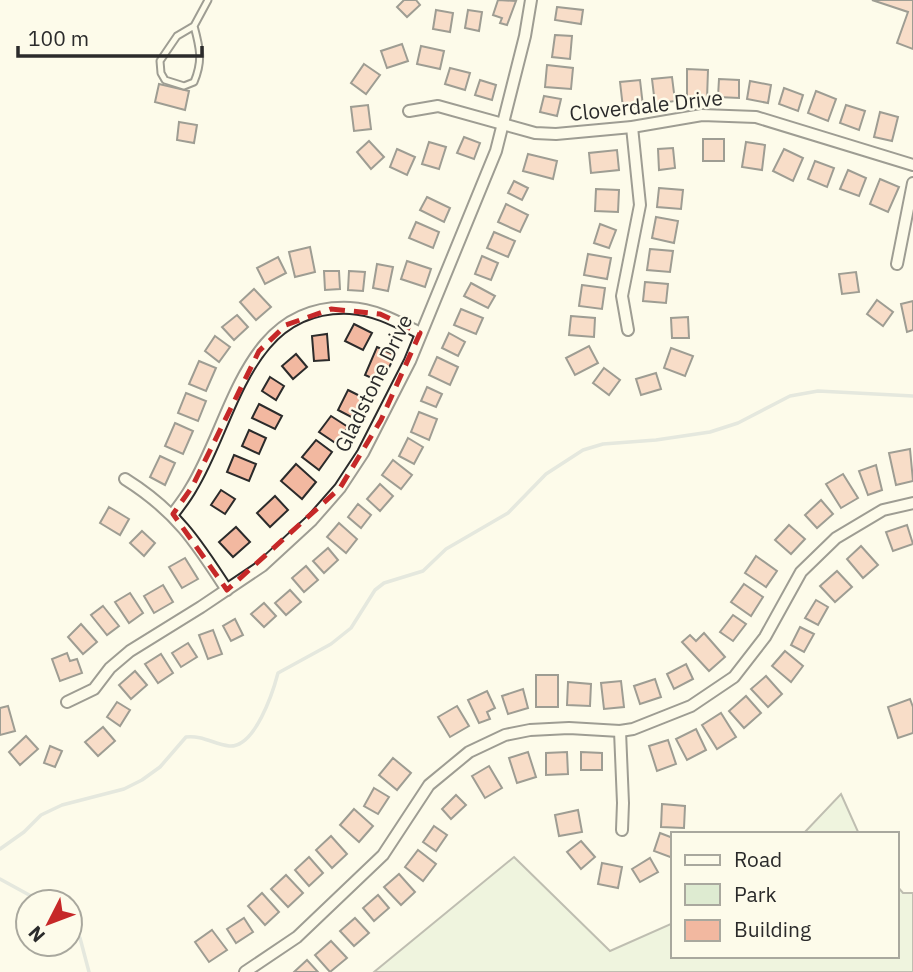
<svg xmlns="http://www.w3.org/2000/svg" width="913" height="972" font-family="'IBM Plex Sans',sans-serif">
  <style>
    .green { fill: #deebd1; stroke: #74746e; stroke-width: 2 }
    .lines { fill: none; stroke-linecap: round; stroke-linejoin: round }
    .stream { stroke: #c7d0d0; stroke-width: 3.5 }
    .building { fill: #f2b8a0; stroke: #2b2b2b; stroke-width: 2 }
    .service-casing { stroke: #2b2b2b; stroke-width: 9 }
    .minor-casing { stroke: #2b2b2b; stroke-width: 14 }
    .service { stroke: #fdfbea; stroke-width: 5 }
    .minor { stroke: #fdfbea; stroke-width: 10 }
    .marked { fill: none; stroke: #c62828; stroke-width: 5; stroke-dasharray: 14 9; stroke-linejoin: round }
    .labels { text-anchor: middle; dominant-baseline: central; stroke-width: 5; stroke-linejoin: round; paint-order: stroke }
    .street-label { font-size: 21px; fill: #2b2b2b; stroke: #fdfbea }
  </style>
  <rect width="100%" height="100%" fill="#fdfbea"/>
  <!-- green -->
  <g class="green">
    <polygon points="841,794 859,834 803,834"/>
    <polygon points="514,857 610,951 673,923 673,956 897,956 897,886 903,893 913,893 913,972 374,972"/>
  </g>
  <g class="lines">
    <!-- stream -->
    <g class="stream">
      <path d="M0,849L24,832L41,815L62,805L124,789L142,780L160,767L186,737C202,735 214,744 229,746C255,748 273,692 278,673L331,644L351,628L375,590L384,583L423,571L446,549L508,513L546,474L583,450L603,444L656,440L710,432L738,423L790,396L818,391L913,396"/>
      <polyline points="0,879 42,902"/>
      <polyline points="70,925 80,938 89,972"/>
    </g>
  </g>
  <!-- building -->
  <g class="building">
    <polygon points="404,0 416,0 420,5 407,17 397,7"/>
    <polygon points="498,0 516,1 507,25 500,23 502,18 493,15"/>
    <polygon points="872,0 913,0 913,49 897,43 908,12"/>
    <polygon points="557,7 583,10 581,24 555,20"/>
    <polygon points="436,10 453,13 450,32 433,29"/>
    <polygon points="468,10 482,12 479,31 465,28"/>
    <polygon points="555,35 572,36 570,59 552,57"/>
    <polygon points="402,44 408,61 387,68 381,51"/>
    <polygon points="421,46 444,51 440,69 417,64"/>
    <polygon points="364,64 380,75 366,94 351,83"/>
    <polygon points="547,65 573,68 571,89 545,87"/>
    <polygon points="450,68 470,73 465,90 445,84"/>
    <polygon points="687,69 708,70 707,99 687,98"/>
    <polygon points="672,77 675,101 655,104 652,79"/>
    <polygon points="719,79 739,80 739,98 718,97"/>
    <polygon points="480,80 496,85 492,100 475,95"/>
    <polygon points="640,80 643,106 623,108 620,82"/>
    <polygon points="750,81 771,85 768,103 747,99"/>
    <polygon points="159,84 189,91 185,110 155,102"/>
    <polygon points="784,88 803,95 798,111 779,104"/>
    <polygon points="816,91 836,99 828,121 808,113"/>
    <polygon points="544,96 561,99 557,116 540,112"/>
    <polygon points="368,105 371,129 354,131 351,107"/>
    <polygon points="846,105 865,111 859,130 840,123"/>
    <polygon points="880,112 898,117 892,141 874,137"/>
    <polygon points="179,122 197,125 194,143 177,140"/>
    <polygon points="464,137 480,143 474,159 457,153"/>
    <rect x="703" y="139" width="21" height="22"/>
    <polygon points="369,141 384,157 371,169 357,152"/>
    <polygon points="429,142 446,147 439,169 422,164"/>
    <polygon points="746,142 765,145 762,170 742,167"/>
    <polygon points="673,148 675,168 659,170 658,149"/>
    <polygon points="397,149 415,157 407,175 390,167"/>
    <polygon points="784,149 803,158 793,181 773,171"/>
    <polygon points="617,150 619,170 591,173 589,153"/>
    <polygon points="528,154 557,161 553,179 523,171"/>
    <polygon points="815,161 834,168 827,187 808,179"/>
    <polygon points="848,170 866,178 859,196 840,189"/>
    <polygon points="880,179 899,187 888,212 870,204"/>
    <polygon points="514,181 528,188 522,200 508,193"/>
    <polygon points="659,188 683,190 681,209 657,207"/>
    <polygon points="596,189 619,190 618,212 595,211"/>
    <polygon points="427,197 450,208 444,222 420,210"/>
    <polygon points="506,204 528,215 520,232 498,222"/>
    <polygon points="656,217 678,221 674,243 652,238"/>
    <polygon points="416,222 439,232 433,248 409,238"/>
    <polygon points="600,224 616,230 609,248 594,243"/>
    <polygon points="494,232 515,241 508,257 487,248"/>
    <polygon points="310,247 315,272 295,277 289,252"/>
    <polygon points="650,249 673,251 670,272 647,270"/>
    <polygon points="588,254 611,258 607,279 584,275"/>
    <polygon points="482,256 498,263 491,280 475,274"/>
    <polygon points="278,257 286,273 265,284 257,268"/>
    <polygon points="407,261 431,269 425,287 401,279"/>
    <polygon points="377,264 393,267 388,291 373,288"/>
    <polygon points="324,271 339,271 340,289 325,290"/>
    <polygon points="349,271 365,272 363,291 348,290"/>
    <polygon points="856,272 859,292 842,294 839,274"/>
    <polygon points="645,282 668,284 666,303 643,301"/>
    <polygon points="471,283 495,296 488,308 464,296"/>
    <polygon points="582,285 605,288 602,309 579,306"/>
    <polygon points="254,289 271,307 256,320 240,302"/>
    <polygon points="877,300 893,312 883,326 867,314"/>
    <polygon points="913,301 913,330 907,332 901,304"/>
    <polygon points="461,309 483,318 476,334 454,325"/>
    <polygon points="237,315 248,327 234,340 222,327"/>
    <polygon points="571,316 595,318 594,337 569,335"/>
    <polygon points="688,317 689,338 672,338 671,318"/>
    <polygon points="354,324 372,333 363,350 345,341"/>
    <polygon points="449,333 465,342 458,356 442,348"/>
    <polygon points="327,334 329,360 314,361 312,336"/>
    <polygon points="215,336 230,347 219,362 205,351"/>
    <polygon points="589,346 598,363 575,375 566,358"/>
    <polygon points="377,347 395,355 385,376 379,373 376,380 365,375"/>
    <polygon points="671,348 693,356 685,376 664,368"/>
    <polygon points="296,354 307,367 293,379 282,366"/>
    <polygon points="437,357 458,367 450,385 429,375"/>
    <polygon points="199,361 216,368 206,391 189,384"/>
    <polygon points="604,368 620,380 609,395 593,383"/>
    <polygon points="656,373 661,389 641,395 636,379"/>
    <polygon points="270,377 284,386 276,400 262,391"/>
    <polygon points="427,387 442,394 436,407 421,401"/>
    <polygon points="348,390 366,399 355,419 338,410"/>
    <polygon points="186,393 206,401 198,421 178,413"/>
    <polygon points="259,404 282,416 275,429 252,418"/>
    <polygon points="419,412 437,419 429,440 411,432"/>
    <polygon points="331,416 348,427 337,444 319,432"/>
    <polygon points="175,423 193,431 183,454 165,446"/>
    <polygon points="249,430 266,438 259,454 242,446"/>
    <polygon points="408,438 423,447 414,464 399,456"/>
    <polygon points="316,440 332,452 319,470 302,457"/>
    <polygon points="910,449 913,481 896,485 889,453"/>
    <polygon points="234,455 256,464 249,481 227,472"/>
    <polygon points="160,456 175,463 165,485 150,477"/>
    <polygon points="393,460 412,475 401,489 382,475"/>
    <polygon points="296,464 316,482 302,499 281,481"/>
    <polygon points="876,465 882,490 868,495 859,471"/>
    <polygon points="843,474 858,498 841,508 826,484"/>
    <polygon points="380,484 393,496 380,511 367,499"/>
    <polygon points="221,490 235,499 225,514 211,505"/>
    <polygon points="275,496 288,510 270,527 257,513"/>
    <polygon points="821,500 833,514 817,528 805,515"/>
    <polygon points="358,504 371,515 361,528 348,517"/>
    <polygon points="109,507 129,519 120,535 100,523"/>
    <polygon points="339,523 357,539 346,553 327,537"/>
    <polygon points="789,525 805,539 791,554 775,540"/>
    <polygon points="907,525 913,544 893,551 886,532"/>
    <polygon points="236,527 250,542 233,557 219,542"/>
    <polygon points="142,531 155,543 144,556 130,543"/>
    <polygon points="861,546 878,565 863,578 847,559"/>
    <polygon points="328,548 338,560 324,573 313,561"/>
    <polygon points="756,556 777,571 766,587 745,573"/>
    <polygon points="185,558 198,579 182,588 169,567"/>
    <polygon points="306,566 318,580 304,592 292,578"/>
    <polygon points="837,571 852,587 835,602 820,586"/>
    <polygon points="744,584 763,597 751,616 731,602"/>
    <polygon points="163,585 173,602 154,613 144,596"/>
    <polygon points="290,590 301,602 286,615 275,603"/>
    <polygon points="130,593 143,613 129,623 115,602"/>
    <polygon points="816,600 828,607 818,625 805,618"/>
    <polygon points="264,603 276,616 264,627 251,614"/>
    <polygon points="103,606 119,626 107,635 91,615"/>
    <polygon points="733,615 746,624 733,641 720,632"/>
    <polygon points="235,619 243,635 231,641 223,626"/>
    <polygon points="81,624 97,642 83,654 68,637"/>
    <polygon points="800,627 814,634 804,652 791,645"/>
    <polygon points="213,630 222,654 208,659 199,635"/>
    <polygon points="704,633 725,657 709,671 682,642 690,635 696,641"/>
    <polygon points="188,643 197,657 181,667 172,653"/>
    <polygon points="785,651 803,666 791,682 772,666"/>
    <polygon points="67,653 70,661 77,659 82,673 60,681 52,659"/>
    <polygon points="161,654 173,673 158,683 145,664"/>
    <polygon points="686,664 693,679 674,689 667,674"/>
    <polygon points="135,671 147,685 131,699 119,685"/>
    <rect x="536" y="675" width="22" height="32"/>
    <polygon points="766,676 782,694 768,707 751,689"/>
    <polygon points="655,679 661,697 640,704 634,686"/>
    <polygon points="621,681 624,707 604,709 601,683"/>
    <polygon points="568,682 591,684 590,706 567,705"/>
    <polygon points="523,689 528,708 508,714 502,696"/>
    <polygon points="487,691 495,708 487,712 490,719 479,723 468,700"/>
    <polygon points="746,696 761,713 744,728 729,711"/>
    <polygon points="910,699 913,707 913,733 898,738 888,707"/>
    <polygon points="117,702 130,710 120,726 107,717"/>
    <polygon points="8,706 15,731 0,735 0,708"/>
    <polygon points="457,706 469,726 450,737 438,717"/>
    <polygon points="721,713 736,737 717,749 702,725"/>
    <polygon points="103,727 115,741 98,756 85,742"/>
    <polygon points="696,729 706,750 687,760 676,739"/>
    <polygon points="26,736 38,749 20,765 9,752"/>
    <polygon points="668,740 676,764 657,771 649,746"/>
    <polygon points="50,746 62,751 55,767 44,763"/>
    <polygon points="528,752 536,777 517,783 509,758"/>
    <polygon points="567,752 568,774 546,775 546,753"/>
    <polygon points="581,752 602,753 602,770 581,770"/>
    <polygon points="393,758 411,773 397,790 379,775"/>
    <polygon points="489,766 502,788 485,798 472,776"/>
    <polygon points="374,788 389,797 378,814 364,806"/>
    <polygon points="456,795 466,805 451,819 442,809"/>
    <polygon points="662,804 685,806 684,828 661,827"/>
    <polygon points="354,809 373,826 359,842 340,825"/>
    <polygon points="578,810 582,832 559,836 555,815"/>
    <polygon points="434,826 447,835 436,851 423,842"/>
    <polygon points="660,833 673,838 673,858 654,851"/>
    <polygon points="331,836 347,854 332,868 316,850"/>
    <polygon points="581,841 595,857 581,869 567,852"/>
    <polygon points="418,850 436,864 423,881 405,867"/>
    <polygon points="309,857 323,873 309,886 295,870"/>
    <polygon points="650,858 658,872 640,882 632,869"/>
    <polygon points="602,863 622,867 618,888 598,884"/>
    <polygon points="399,874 415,892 401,905 384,887"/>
    <polygon points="286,875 303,893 288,907 271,889"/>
    <polygon points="262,893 279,912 265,925 248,906"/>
    <polygon points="378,895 389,908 374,921 363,908"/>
    <polygon points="244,918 253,932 236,943 227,929"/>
    <polygon points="355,918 369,933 354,946 340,931"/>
    <polygon points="212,930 227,950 209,962 195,942"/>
    <polygon points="331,941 347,958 330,972 315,955"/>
    <polygon points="307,960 318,972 294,972"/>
  </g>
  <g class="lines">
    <defs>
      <path id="service" d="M194,26C200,48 203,61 194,82L184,86L165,80L161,73L160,61L177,36L194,26L208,0"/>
      <g id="minor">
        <polyline points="409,111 438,106 535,133 556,134 632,127 702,115 756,117 913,165"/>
        <polyline points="897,264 913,183"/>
        <polyline points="628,330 622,296 640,205 632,127"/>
        <path d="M125,479C176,511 196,542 227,590"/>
        <path d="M173,514C179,506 186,497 191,488C233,420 245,303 350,308C375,309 398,322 420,333"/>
        <polyline points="67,702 94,689 110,668 130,651 201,607 262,566 312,520 340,488 363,453 410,361 496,151 525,36 531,0"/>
        <polyline points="620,731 623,803 622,830"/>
        <polyline points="245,972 297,937 383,855 429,785 469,752 505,735 530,730 569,728 620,731 633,729 691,706 734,677 765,637 801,572 836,538 883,510 913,503"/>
      </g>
    </defs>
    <!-- service casing -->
    <use href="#service" class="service-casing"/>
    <!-- minor casing -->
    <use href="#minor" class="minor-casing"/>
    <!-- service -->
    <use href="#service" class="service"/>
    <!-- minor -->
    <use href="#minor" class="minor"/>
  </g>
  <!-- marked area -->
  <path d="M0 0H913V972H0ZM331,309L380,314L420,333L381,420L340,488L227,590L173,514L192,487L259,351L286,325Z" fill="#fdfbea" fill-opacity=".55" fill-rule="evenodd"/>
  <path class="marked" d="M331,309L380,314L420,333L381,420L340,488L227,590L173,514L192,487L259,351L286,325Z"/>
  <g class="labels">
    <!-- street labels -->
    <g class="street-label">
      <text transform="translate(646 105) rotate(-6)">Cloverdale Drive</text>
      <text transform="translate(373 383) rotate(-64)">Gladstone Drive</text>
    </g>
  </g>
  <!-- legend -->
  <rect x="671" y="832" width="228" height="126" fill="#fdfbea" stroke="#a9a89e" stroke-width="2"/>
  <rect x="685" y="855" width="35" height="10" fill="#fdfbea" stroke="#a9a89e" stroke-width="2"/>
  <text x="734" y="867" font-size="21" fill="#2b2b2b">Road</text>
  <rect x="685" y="884" width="35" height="21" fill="#deebd1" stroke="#a9a89e" stroke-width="2"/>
  <text x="734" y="902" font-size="21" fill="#2b2b2b">Park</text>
  <rect x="685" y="920" width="35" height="21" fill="#f2b8a0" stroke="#a9a89e" stroke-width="2"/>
  <text x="734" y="937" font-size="21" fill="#2b2b2b">Building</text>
  <!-- north arrow -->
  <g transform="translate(49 923) rotate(228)"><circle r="33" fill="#fdfbea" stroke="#a9a89e" stroke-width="2"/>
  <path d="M0-5L12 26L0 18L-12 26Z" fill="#c62828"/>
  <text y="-10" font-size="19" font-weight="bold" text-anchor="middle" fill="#2b2b2b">N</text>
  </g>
  <!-- scale -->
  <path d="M18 46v10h184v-10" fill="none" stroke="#2b2b2b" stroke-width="3.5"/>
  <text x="28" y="46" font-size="21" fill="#2b2b2b" stroke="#fdfbea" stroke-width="5" paint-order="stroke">100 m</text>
</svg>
